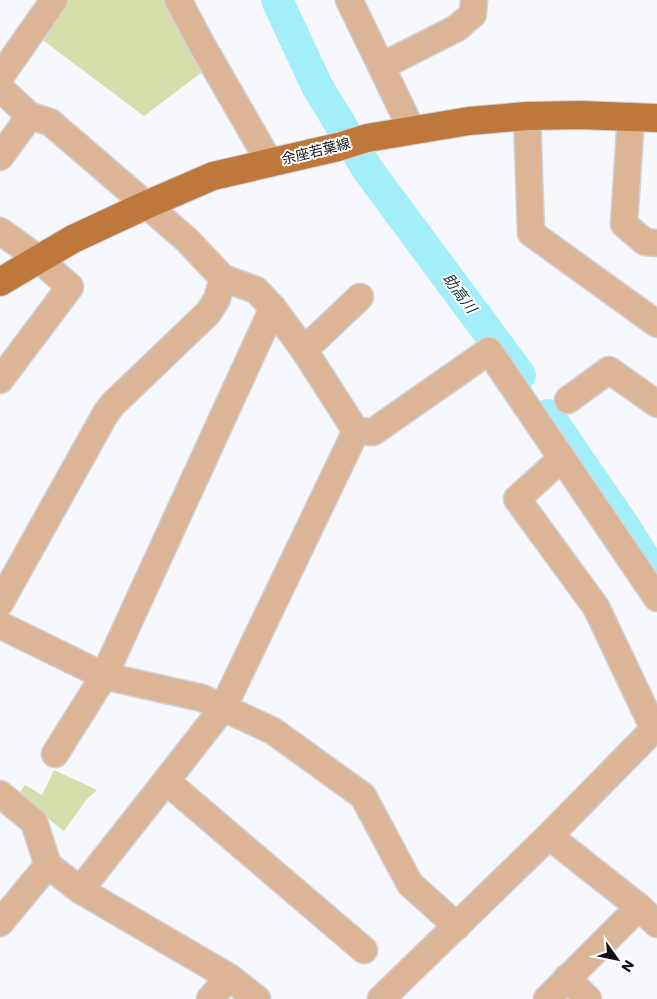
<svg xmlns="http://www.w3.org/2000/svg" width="657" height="999" font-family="Poppins,'Noto Sans JP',sans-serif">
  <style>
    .green { fill: #d5ddab }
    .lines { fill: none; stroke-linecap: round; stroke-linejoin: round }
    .river { stroke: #a2eff9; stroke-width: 32 }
    .minor-casing { stroke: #d2d2d9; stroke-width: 29 }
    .major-casing { stroke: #d2d2d9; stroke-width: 30 }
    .minor { stroke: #dcb496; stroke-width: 26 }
    .major { stroke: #bf783c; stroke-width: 28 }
    .labels { text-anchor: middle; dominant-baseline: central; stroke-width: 4; stroke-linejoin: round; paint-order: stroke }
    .street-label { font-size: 14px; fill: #121216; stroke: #fff }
    .water-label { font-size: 15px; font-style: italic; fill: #0d3337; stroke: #fff }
  </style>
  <rect width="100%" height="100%" fill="#f7f7fe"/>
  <!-- green -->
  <g class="green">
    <polygon points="66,0 164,0 193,59 202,72 144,116 40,38"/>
    <polygon points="54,770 97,790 86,800 64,831 18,795 25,785 42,795"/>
  </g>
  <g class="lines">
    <!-- river -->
    <g class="river">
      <polyline points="277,0 317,86 368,170 520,375"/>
      <polyline points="548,415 624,526 653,572"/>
    </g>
    <defs>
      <g id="minor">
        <polyline points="178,0 202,45 270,163"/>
        <polyline points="349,0 412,130"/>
        <polyline points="382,66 457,28 473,14 474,0"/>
        <polyline points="0,77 54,0"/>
        <polyline points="0,88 30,116 50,122 186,239 223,278 256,290 273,308 304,350 360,297"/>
        <polyline points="527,116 531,233 657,324"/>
        <polyline points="631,116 624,224 645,242 657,243"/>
        <polyline points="0,157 30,116"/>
        <polyline points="0,231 39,259 70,287 0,380"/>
        <polyline points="568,400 609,370 657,404"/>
        <polyline points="356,431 373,432 489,351 657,598"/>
        <polyline points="562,458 517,499 596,607 654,729"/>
        <polyline points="0,603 106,413 113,404 208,313 217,299 223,278"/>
        <polyline points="0,625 104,676 202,698 273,731 363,796 410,884 457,926"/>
        <polyline points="55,754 104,676 273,308"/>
        <polyline points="166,781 223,708 356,431 304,350"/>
        <polyline points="0,794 34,822 48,865"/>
        <polyline points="549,836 657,726"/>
        <polyline points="80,890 166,781 364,950"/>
        <polyline points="0,923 48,865 80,890 229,977"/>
        <polyline points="567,978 588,999"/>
        <polyline points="210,999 229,977 257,999"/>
        <polyline points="381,999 549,836 639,907 657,924"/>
        <polyline points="547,999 639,907"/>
      </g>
      <polyline id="major" points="0,282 73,239 146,205 213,176 338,147 367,138 469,121 527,116 580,115 657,118"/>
    </defs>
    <!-- minor casing -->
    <use href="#minor" class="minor-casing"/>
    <!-- major casing -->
    <use href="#major" class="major-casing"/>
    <!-- minor -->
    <use href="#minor" class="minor"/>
    <!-- major -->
    <use href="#major" class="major"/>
  </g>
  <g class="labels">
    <!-- street labels -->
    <g class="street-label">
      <text transform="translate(316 151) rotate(-14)">余座若葉線</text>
    </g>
    <!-- water labels -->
    <g class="water-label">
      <text transform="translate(460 293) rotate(53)">助高川</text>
    </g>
  </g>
  <!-- north arrow -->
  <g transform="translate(617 959) rotate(123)" stroke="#ffffff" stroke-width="4" paint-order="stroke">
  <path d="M0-4L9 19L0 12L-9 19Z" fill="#121216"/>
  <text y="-8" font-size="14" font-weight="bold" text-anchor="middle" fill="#121216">N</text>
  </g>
</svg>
